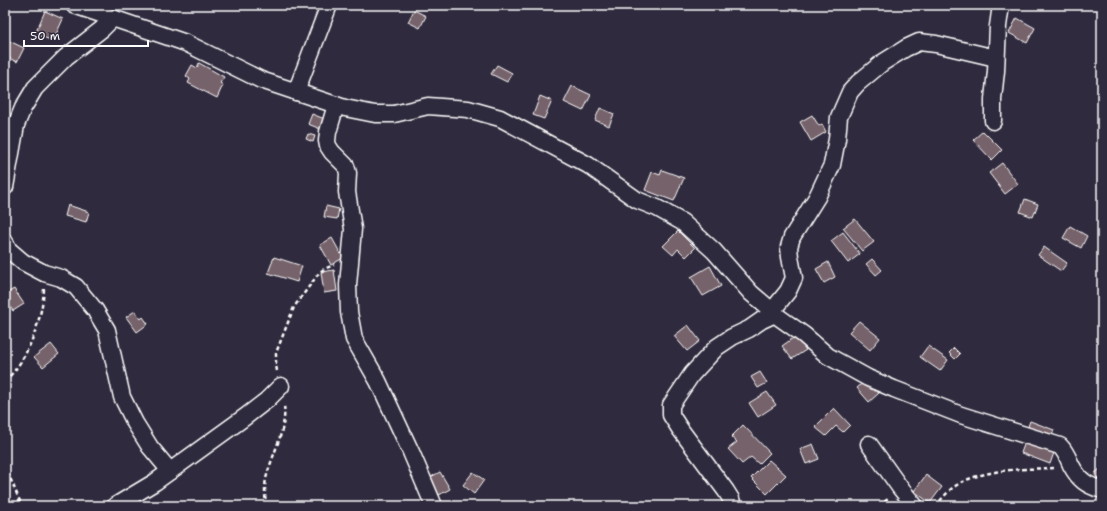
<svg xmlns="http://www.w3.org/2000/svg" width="1107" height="511" font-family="'Shantell Sans',sans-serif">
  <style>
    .building { fill: #76626b; stroke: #fff }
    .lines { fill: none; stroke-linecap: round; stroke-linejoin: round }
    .street-casing { stroke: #fff; stroke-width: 19 }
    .path { stroke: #fff; stroke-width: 2.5; stroke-dasharray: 4 3; stroke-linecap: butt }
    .street { stroke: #2f2a3d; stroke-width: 16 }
  </style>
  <rect width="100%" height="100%" fill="#2f2a3d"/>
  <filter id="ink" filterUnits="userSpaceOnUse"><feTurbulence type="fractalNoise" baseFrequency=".025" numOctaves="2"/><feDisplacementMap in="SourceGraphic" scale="8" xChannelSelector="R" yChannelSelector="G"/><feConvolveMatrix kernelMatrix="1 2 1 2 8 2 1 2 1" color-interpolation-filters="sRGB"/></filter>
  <g filter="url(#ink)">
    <!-- building -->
    <g class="building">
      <polygon points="414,10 426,16 420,28 408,22"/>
      <polygon points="45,11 63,19 53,41 35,34"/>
      <polygon points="1017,18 1035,28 1027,43 1009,33"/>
      <polygon points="5,39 24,48 17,62 5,56"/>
      <polygon points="199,63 224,77 220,83 223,85 217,98 188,83 190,79 186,76 192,65 197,68"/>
      <polygon points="497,65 512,73 507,82 491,74"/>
      <polygon points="572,86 591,95 583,111 564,102"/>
      <polygon points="540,96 552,101 544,119 533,115"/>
      <polygon points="600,108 614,114 609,126 595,120"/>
      <polygon points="312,114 327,120 323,130 308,124"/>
      <polygon points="812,115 819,126 822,124 826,132 811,141 800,122"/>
      <polygon points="983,131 1002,150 992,160 973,140"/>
      <polygon points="308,134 315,136 313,142 306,139"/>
      <polygon points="1002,163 1018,184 1005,194 989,173"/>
      <polygon points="662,170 684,178 674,201 645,190 652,172 660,175"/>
      <polygon points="1025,199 1038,204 1033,217 1020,212"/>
      <polygon points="68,205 89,212 86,222 65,216"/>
      <polygon points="326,206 339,209 337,219 324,217"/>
      <polygon points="855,219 874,242 862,251 843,228"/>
      <polygon points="1070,226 1087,236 1081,248 1063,238"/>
      <polygon points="678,231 695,248 686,257 678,249 673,255 663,246"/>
      <polygon points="843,232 860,254 848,263 831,241"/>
      <polygon points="332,238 343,258 331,265 320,245"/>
      <polygon points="1044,247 1067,263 1061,271 1038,255"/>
      <polygon points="274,257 302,266 297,282 268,273"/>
      <polygon points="872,259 882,270 876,275 866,264"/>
      <polygon points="828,262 835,277 824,283 816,269"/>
      <polygon points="710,266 721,286 703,296 691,277"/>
      <polygon points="334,270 337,291 324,293 321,272"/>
      <polygon points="14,289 24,304 13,311 5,299 5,294"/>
      <polygon points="135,311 141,319 143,317 148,324 137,332 126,317"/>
      <polygon points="859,321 880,338 870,350 849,332"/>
      <polygon points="688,325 700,341 687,351 674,336"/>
      <polygon points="796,336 806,350 792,359 782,346"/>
      <polygon points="51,344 59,354 43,367 34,357"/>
      <polygon points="928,346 948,360 940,371 920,357"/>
      <polygon points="954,348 960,354 955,359 949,353"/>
      <polygon points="760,372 767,383 758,388 751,377"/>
      <polygon points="866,380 879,393 869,402 857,388"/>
      <polygon points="767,392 776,405 758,417 749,403"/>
      <polygon points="834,408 850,425 843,432 836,426 826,436 815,427"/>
      <polygon points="1030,421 1054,430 1050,441 1026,432"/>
      <polygon points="743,425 770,453 759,464 751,457 742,464 728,449 737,442 731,437"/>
      <polygon points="1027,437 1056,447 1050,464 1021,453"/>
      <polygon points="813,444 819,459 806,464 800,449"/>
      <polygon points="769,460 786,475 767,494 751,478"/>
      <polygon points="1102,467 1102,483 1094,474"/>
      <polygon points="440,472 450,489 439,495 429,478"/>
      <polygon points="473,472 484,480 474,494 463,485"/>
      <polygon points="926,475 942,487 930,503 914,491"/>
    </g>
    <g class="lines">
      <defs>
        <g id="street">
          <path d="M74,5L186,43L261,80L345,108L375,114H394L428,106L468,109L500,118L588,165L637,200L657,208L682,222L714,251L751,293L780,318L804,335L828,356L868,378L894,389L961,415L1060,446C1066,452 1068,458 1071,465C1079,480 1086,485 1102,490"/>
          <polyline points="296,92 329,5"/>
          <polyline points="336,105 328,132 327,141 328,146 332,152 346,166 348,173 347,192 353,229 348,285 349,312 354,339 378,381 411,452 434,506"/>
          <polyline points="993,121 993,99 996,71 998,26 1001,5"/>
          <polyline points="5,187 16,125 23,108 35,88 66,57 102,29 113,18"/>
          <polyline points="5,242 9,250 23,262 44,273 61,278 76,287 95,310 107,330 122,397 135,423 150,447 170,471"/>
          <polyline points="772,311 788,291 794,278 790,257 789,247 792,237 817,197 832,165 837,139 839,117 850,92 858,83 882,63 906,48 919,42 936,44 996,58"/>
          <polyline points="869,444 901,489 915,506"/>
          <polyline points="115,506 155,482 245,417 267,400 281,386"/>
          <polyline points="733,506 731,499 726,491 680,429 671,415 671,405 692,374 717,347 732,337 749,329 762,320 775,314"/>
        </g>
      </defs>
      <!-- street casing -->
      <use href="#street" class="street-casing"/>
      <!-- path -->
      <g class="path">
        <polyline points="277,371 276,365 276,353 294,307 319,273 324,269 334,265"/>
        <path d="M5,381C28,360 42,320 44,289"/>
        <polyline points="5,466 22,506"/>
        <path d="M266,506C265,496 264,485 267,475C273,453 287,428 284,405"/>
        <polyline points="879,506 888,499"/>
        <path d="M935,506C940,501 945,495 950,490C976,468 1024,469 1056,468"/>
      </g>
      <!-- street -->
      <use href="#street" class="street"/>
    </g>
  </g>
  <!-- margin -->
  <rect width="1107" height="511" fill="none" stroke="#2f2a3d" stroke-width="20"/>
  <rect x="10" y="10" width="1087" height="491" fill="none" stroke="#fff" stroke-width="1.5" filter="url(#ink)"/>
  <!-- scale -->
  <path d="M24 40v6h124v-6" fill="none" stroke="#ffffff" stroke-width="2"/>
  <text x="30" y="40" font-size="12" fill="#ffffff" stroke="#2f2a3d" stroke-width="3" paint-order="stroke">50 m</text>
</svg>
